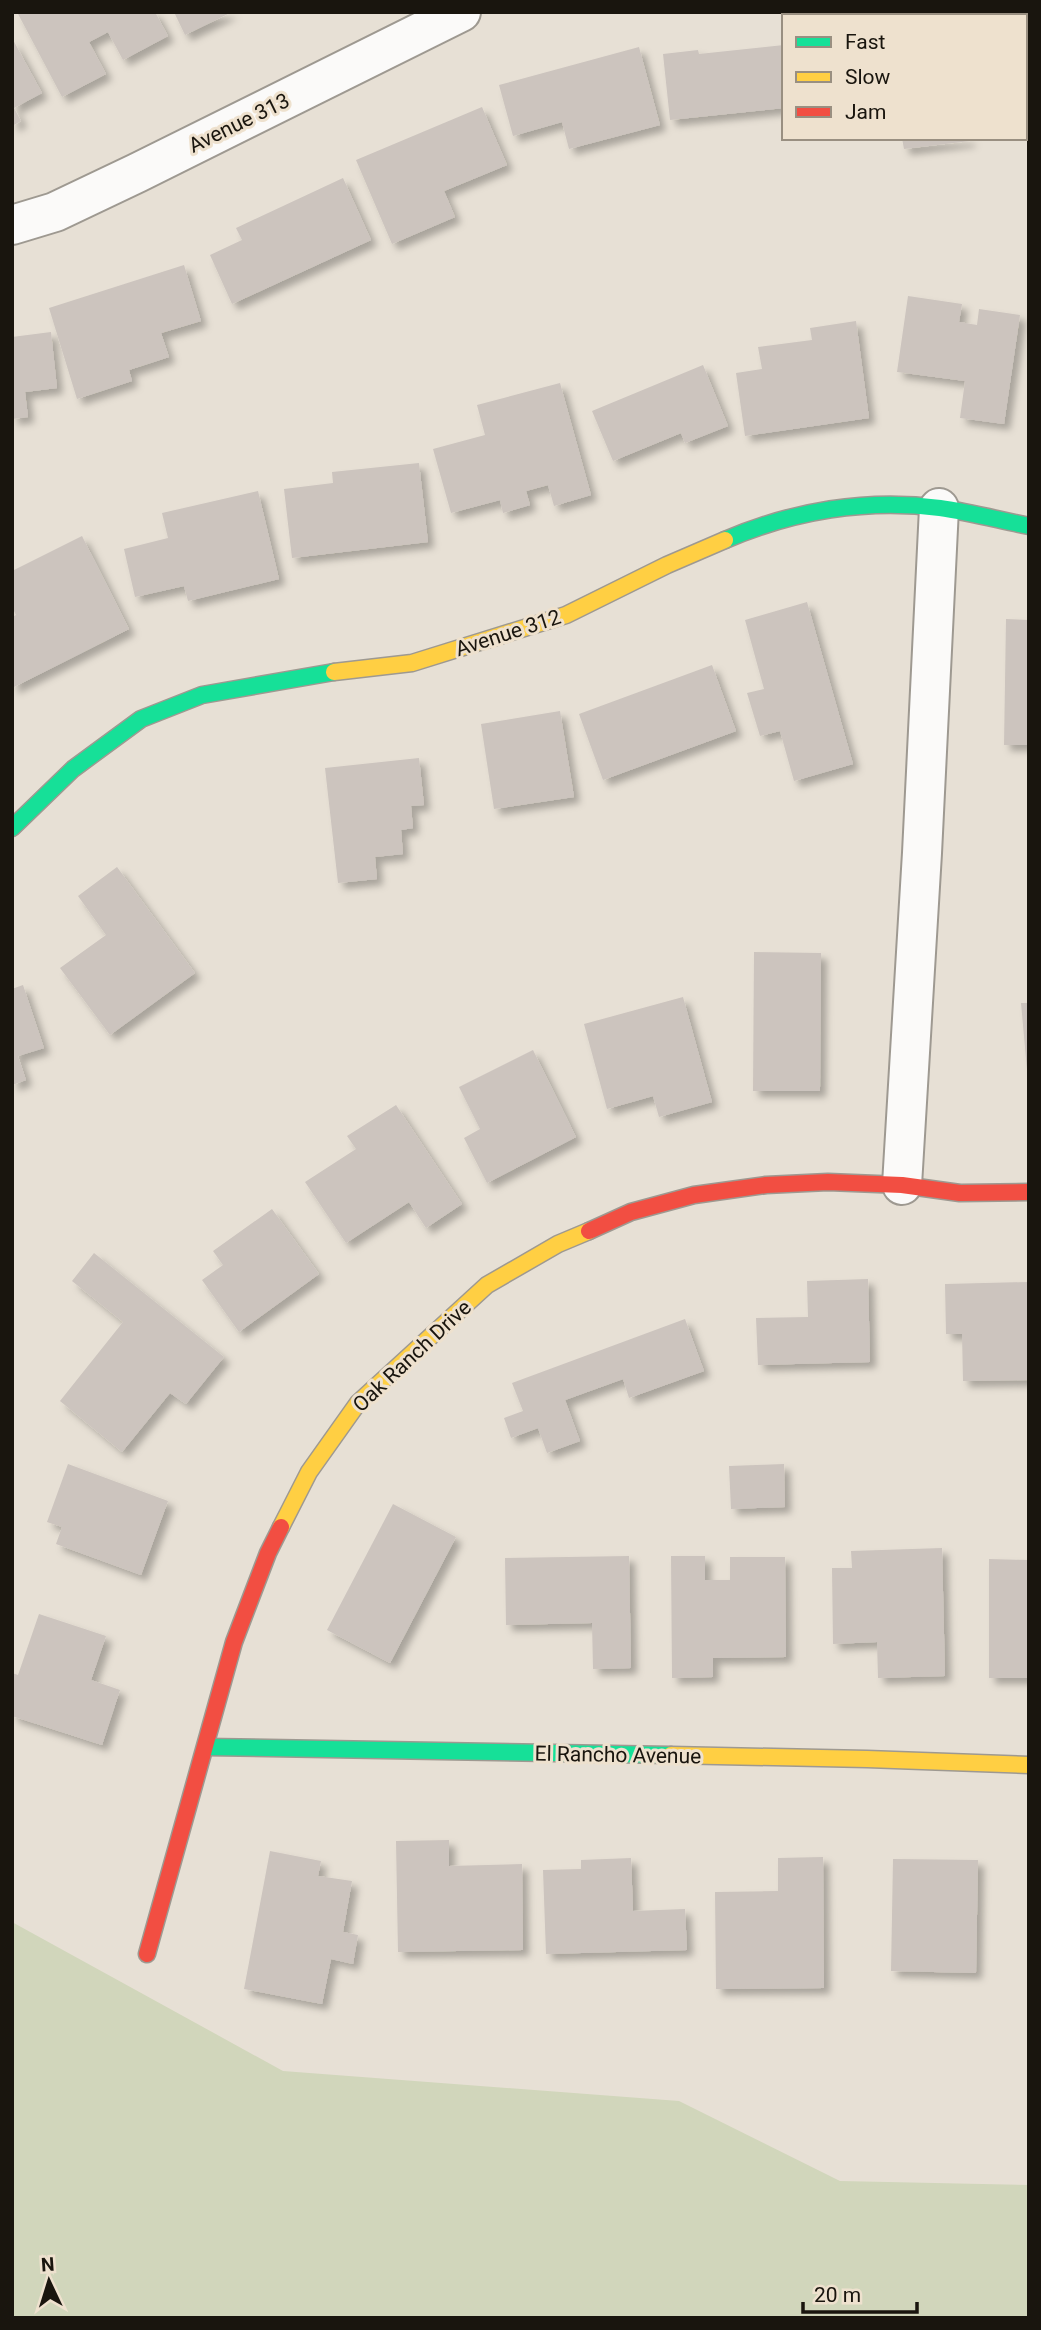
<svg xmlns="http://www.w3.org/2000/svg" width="1041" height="2330" font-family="Roboto,sans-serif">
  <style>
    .grass { fill: #d1d6bb }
    .building { fill: #ccc4be; filter: url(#shadow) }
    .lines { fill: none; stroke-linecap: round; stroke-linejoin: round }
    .street-casing { stroke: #9e9991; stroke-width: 42 }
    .fast-casing { stroke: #9e9991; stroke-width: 19 }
    .slow-casing { stroke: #9e9991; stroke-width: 19 }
    .jam-casing { stroke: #9e9991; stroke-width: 19 }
    .street { stroke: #fbfaf9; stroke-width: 38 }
    .fast { stroke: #16e098; stroke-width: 16 }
    .slow { stroke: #ffcf43; stroke-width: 16 }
    .jam { stroke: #f24e42; stroke-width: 16 }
    .labels { text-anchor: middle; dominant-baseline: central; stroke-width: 6; stroke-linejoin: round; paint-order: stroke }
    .street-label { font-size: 21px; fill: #19150e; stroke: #eee1ce }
  </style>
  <defs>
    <filter id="shadow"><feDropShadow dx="6" dy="6" stdDeviation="3.5" flood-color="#0004"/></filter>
  </defs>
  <rect width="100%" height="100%" fill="#e7e0d5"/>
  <!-- grass -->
  <polygon class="grass" points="12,1922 283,2071 679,2101 840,2181 1029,2185 1029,2318 12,2318"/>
  <!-- building -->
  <g class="building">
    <polygon points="17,12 155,12 168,36 123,60 108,32 89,42 106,74 62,97"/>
    <polygon points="174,12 232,12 185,35"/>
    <polygon points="932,12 955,12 955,16 916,16 916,14"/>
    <polygon points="981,12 1029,12 1029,99 1025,100 1025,16 982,16"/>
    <polygon points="12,38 42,93 14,108 21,121 12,126"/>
    <polygon points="784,45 784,108 670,120 663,54 698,50 699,54"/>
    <polygon points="639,47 660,125 569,149 562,122 513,136 499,85"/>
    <polygon points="482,107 507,165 444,191 455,217 392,244 356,160"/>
    <polygon points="902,138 969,138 970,141 904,149"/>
    <polygon points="343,178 371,240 232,304 210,255 242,240 236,228"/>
    <polygon points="184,265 201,321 161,333 169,357 129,370 132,381 77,399 49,308"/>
    <polygon points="908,296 962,304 959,322 977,325 979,309 1020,315 1004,424 960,418 965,381 897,372"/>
    <polygon points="856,321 869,418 745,436 736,373 762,369 758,347 812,340 810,328"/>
    <polygon points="51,332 57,388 25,392 28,417 12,419 12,337"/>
    <polygon points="703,365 728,426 685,443 681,433 613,461 592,411"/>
    <polygon points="560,383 591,495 554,506 548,485 526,491 530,505 503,513 500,500 451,513 433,449 485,435 477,405"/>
    <polygon points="419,463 428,542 292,558 284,489 333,483 332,472"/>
    <polygon points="258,491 279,579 188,601 184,586 135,597 124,549 168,538 162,513"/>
    <polygon points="82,536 129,629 12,688 12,617 16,615 12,607 12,571"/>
    <polygon points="807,602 853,764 794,781 780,731 760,736 747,693 764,689 745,620"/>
    <polygon points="1006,619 1029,620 1029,745 1004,745"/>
    <polygon points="712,665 736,731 603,780 579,714"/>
    <polygon points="560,711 574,797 494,809 481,724"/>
    <polygon points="419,758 424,805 411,806 413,828 401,830 403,854 375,857 377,879 338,883 325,768"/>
    <polygon points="117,867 195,973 110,1035 60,968 106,935 78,896"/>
    <polygon points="754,952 821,953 820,1091 753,1091"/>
    <polygon points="23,985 44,1048 18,1056 26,1080 12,1085 12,989"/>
    <polygon points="683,997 712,1102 659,1117 653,1096 607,1109 584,1024"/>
    <polygon points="1021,1003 1029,1003 1029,1070 1027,1070"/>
    <polygon points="533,1050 576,1137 487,1183 464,1138 480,1129 459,1087"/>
    <polygon points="396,1105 462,1204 426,1228 409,1202 346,1243 305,1182 356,1149 347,1136"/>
    <polygon points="272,1209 319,1274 239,1332 202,1280 223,1265 213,1251"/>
    <polygon points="94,1253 224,1357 186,1404 170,1393 122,1452 60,1401 123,1322 72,1281"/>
    <polygon points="868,1279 870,1362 758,1365 756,1318 808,1317 807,1281"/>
    <polygon points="1029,1282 1029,1380 963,1381 962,1334 946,1334 945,1284"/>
    <polygon points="685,1319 704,1371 629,1398 623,1379 565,1400 580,1441 547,1453 538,1428 511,1438 504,1418 523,1411 512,1383"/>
    <polygon points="68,1464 168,1501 141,1575 56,1544 62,1527 47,1522"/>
    <polygon points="784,1464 785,1507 731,1509 729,1466"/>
    <polygon points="393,1504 456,1537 390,1663 327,1630"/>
    <polygon points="942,1548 945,1676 878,1678 877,1642 833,1644 832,1568 852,1568 851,1551"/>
    <polygon points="629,1556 631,1668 593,1669 592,1623 506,1625 505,1558"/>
    <polygon points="671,1556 705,1556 705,1580 730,1580 730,1557 785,1557 786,1657 713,1658 713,1677 672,1678"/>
    <polygon points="989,1559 1029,1560 1029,1678 989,1678"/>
    <polygon points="39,1614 106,1636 91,1680 120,1690 102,1745 12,1716 12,1673 18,1675"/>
    <polygon points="449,1840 449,1866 522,1864 523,1950 398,1952 396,1841"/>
    <polygon points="270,1851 321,1861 318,1876 352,1881 343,1932 358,1935 353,1964 331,1959 322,2004 244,1989"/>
    <polygon points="823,1857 824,1988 716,1989 715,1892 778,1891 778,1858"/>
    <polygon points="631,1858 633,1911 685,1909 687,1950 546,1954 543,1870 581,1869 581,1860"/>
    <polygon points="893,1859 978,1860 976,1973 891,1971"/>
  </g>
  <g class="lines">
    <defs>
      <g id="street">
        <polyline points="12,225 55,212 137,173 461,12"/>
        <polyline points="902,1185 922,853 939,508"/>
      </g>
      <g id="fast">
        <path d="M725,540C792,511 867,498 940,508C969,512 999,520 1029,526"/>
        <polyline points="12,828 73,769 141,719 202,695 334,672"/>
        <polyline points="206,1747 671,1755"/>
      </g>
      <g id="slow">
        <polyline points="334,672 412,663 566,615 667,565 725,540"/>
        <polyline points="281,1527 309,1472 358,1403 487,1285 558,1244 589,1231"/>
        <polyline points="671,1755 867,1759 1029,1765"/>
      </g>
      <g id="jam">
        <polyline points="589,1231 631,1212 694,1195 766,1185 828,1182 902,1185 960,1193 1029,1192"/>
        <polyline points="147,1954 234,1642 268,1553 281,1527"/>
      </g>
    </defs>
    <!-- street casing -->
    <use href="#street" class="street-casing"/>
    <!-- fast casing -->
    <use href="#fast" class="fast-casing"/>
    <!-- slow casing -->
    <use href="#slow" class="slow-casing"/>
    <!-- jam casing -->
    <use href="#jam" class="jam-casing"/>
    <!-- street -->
    <use href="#street" class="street"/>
    <!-- fast -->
    <use href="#fast" class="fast"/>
    <!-- slow -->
    <use href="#slow" class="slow"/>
    <!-- jam -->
    <use href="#jam" class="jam"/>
  </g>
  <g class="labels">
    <!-- street labels -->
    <g class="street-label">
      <text transform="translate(239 123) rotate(-26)">Avenue 313</text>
      <text transform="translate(508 633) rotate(-18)">Avenue 312</text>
      <text transform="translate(412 1356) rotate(-43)">Oak Ranch Drive</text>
      <text transform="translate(618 1755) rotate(1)">El Rancho Avenue</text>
    </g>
  </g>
  <!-- border -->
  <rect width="1041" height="2330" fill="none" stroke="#19150e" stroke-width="28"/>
  <!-- legend -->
  <rect x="782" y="14" width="245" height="126" fill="#eee1ce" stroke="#998f81" stroke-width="2"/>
  <rect x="796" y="37" width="35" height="10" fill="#16e098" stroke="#998f81" stroke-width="2"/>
  <text x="845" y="49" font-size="21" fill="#19150e">Fast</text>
  <rect x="796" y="72" width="35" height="10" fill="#ffcf43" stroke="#998f81" stroke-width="2"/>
  <text x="845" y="84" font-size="21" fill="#19150e">Slow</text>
  <rect x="796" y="107" width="35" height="10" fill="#f24e42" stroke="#998f81" stroke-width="2"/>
  <text x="845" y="119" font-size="21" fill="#19150e">Jam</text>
  <!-- north arrow -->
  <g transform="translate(49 2281) rotate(356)" stroke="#eee1ce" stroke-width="5" paint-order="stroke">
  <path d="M0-5L12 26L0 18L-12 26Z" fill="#19150e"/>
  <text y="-10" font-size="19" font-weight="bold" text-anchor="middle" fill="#19150e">N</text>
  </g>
  <!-- scale -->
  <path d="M803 2302v10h114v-10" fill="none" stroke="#19150e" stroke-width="3.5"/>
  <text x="814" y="2302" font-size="21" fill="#19150e" stroke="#eee1ce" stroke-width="5" paint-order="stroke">20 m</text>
</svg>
